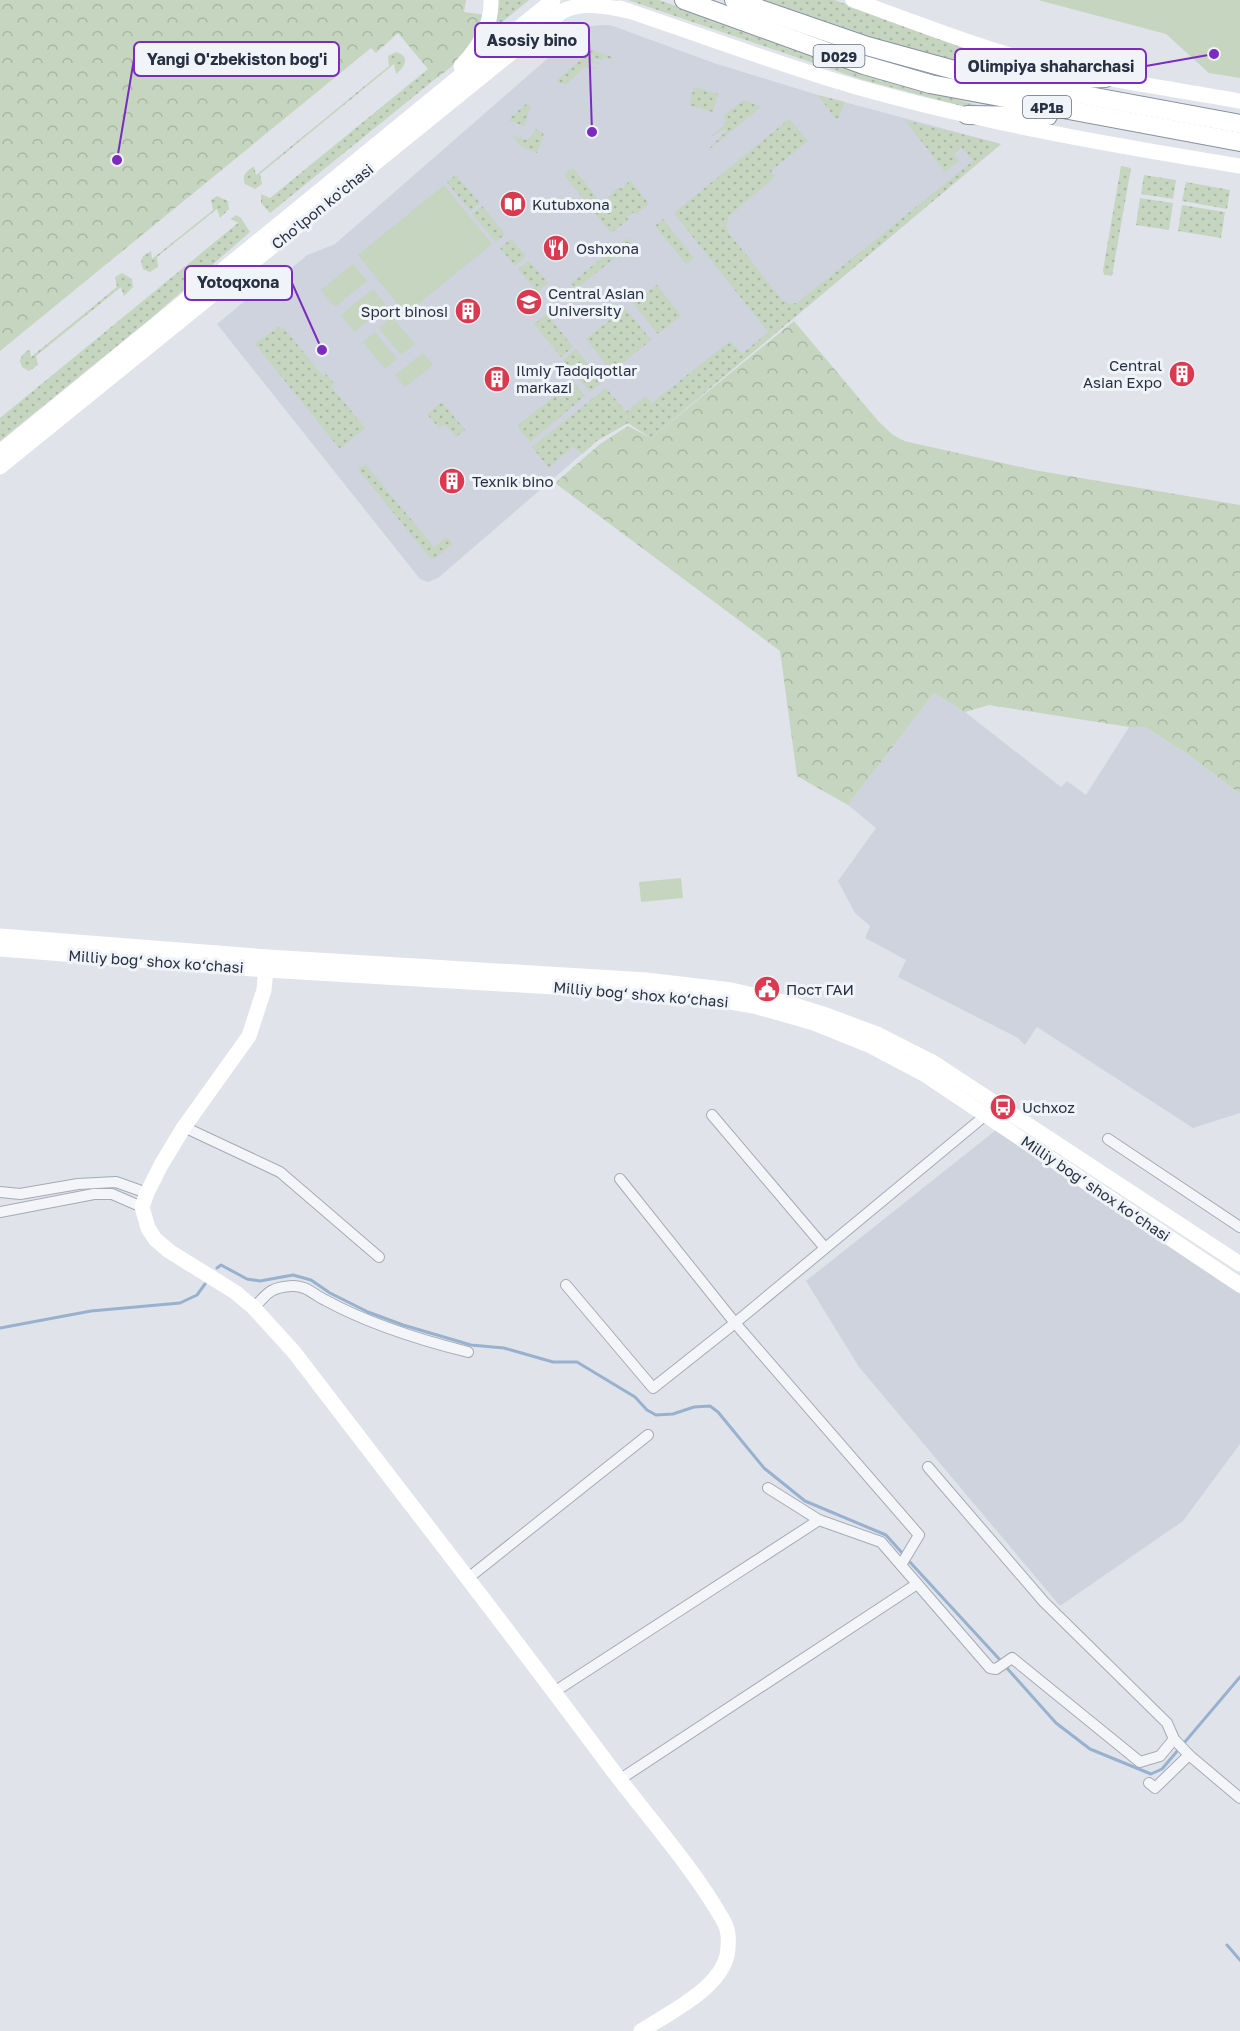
<svg xmlns="http://www.w3.org/2000/svg" width="1240" height="2031" font-family="'Golos Text',sans-serif">
  <style>
    .built { fill: #ced3dd }
    .grass { fill: url(#grass-dots) }
    .forest { fill: url(#forest-crowns) }
    .pitch { fill: #c5d5c0 }
    .lines { fill: none; stroke-linecap: round; stroke-linejoin: round }
    .stream { stroke: #98b1ce; stroke-width: 3 }
    .minor-casing { stroke: #a5abb5; stroke-width: 12 }
    .trunk-casing { stroke: #8691a2; stroke-width: 20 }
    .minor { stroke: #f3f5f8; stroke-width: 10 }
    .secondary { stroke: #fff; stroke-width: 15 }
    .trunk { stroke: #fff; stroke-width: 18 }
    .labels { text-anchor: middle; dominant-baseline: central; stroke-width: 6; stroke-linejoin: round; paint-order: stroke }
    .shield { fill: #f0f3f7; stroke: #636b79; stroke-width: 1.5 }
    .shield-label { font-size: 14px; font-weight: bold; fill: #273143 }
    .poi-label { font-size: 15px; fill: #273143; stroke: #f0f3f7; text-anchor: start }
    .street-label { font-size: 15px; fill: #273143; stroke: #f0f3f7 }
    .leader { fill: none; stroke: #7b2cbf; stroke-width: 2 }
    .callout-dot { fill: #7b2cbf; stroke: #f0f3f7; stroke-width: 2 }
    .callout { fill: #f0f3f7; stroke: #7b2cbf; stroke-width: 2 }
    .callout-label { font-size: 16px; text-anchor: middle; font-weight: bold; fill: #273143 }
  </style>
  <defs>
    <pattern id="grass-dots" width="8" height="8" patternUnits="userSpaceOnUse" patternTransform="scale(1.5)"><rect width="8" height="8" fill="#c5d5c0"/><path d="M2 2h.1M6 6h.1" fill="none" stroke="#a9b7a6" stroke-width="1.8" stroke-linecap="round"/></pattern>
    <pattern id="forest-crowns" width="20" height="18" patternUnits="userSpaceOnUse" patternTransform="scale(1.5)"><rect width="20" height="18" fill="#c5d5c0"/><path d="M2 6a3 3 0 1 1 6 0M12 15a3 3 0 1 1 6 0" fill="none" stroke="#a9b7a6"/></pattern>
  </defs>
  <rect width="100%" height="100%" fill="#e0e4ea"/>
  <!-- built -->
  <g class="built">
    <polygon points="601,25 610,25 714,63 818,95 1001,144 651,438 628,423 598,440 438,578 428,582 420,579 217,324 275,276 278,279 305,257 305,256 335,244 570,39 585,27"/>
    <polygon points="934,693 965,712 1061,787 1067,781 1086,795 1129,727 1145,727 1186,753 1240,794 1240,1113 1193,1128 1037,1027 1025,1045 1018,1038 898,977 906,960 865,938 870,926 855,913 838,881 876,828 848,805"/>
    <polygon points="996,1130 1240,1294 1240,1444 1183,1521 1060,1606 859,1367 806,1281"/>
  </g>
  <!-- grass -->
  <g class="grass">
    <polygon points="498,0 529,0 496,27"/>
    <polygon points="628,0 659,0 855,71 981,106 969,108 863,80"/>
    <polygon points="765,0 834,0 1033,68 1006,71 988,70 895,45"/>
    <polygon points="592,50 613,57 612,60 604,57 602,60 595,58 594,61 602,64 601,65 589,61 588,64 596,68 596,69 585,67 566,85 556,81"/>
    <path d="M396,52C410,56 406,67 396,74L394,64L260,174L262,184L255,189L245,184C241,175 247,171 254,166L256,175L389,66L388,56Z"/>
    <polygon points="428,69 434,80 270,213 261,203 261,194 270,198"/>
    <polygon points="694,87 718,94 713,112 689,105"/>
    <polygon points="818,95 845,102 838,119 835,118"/>
    <polygon points="744,100 761,107 706,152 726,131 724,129 713,136 712,135 725,125 724,123 727,121 723,116"/>
    <polygon points="526,104 531,106 524,126 510,121 510,118"/>
    <polygon points="789,119 808,141 771,171 775,177 729,216 726,226 728,232 782,300 790,304 797,303 973,161 961,147 954,154 959,161 945,172 905,120 1001,144 651,438 628,423 598,440 582,454 573,446 549,468 532,447 606,388 626,412 646,396 652,403 730,341 742,354 768,332 674,213"/>
    <polygon points="535,129 544,133 537,153 522,147 512,135 526,140 532,136"/>
    <polygon points="1121,166 1131,168 1112,276 1104,275 1103,270"/>
    <polygon points="573,168 603,205 610,200 608,197 619,187 622,189 630,180 649,204 636,214 634,212 627,217 628,220 611,233 564,175"/>
    <polygon points="456,175 480,203 470,211 447,182"/>
    <polygon points="1144,175 1176,180 1173,199 1141,194"/>
    <polygon points="1186,182 1230,190 1227,209 1182,201"/>
    <polygon points="217,196 228,201 229,209 220,218 217,209 157,257 158,267 150,272 143,269 141,262 143,256 151,251 152,259 213,210 211,200"/>
    <polygon points="1140,198 1173,203 1169,230 1136,225"/>
    <polygon points="1182,205 1225,212 1221,238 1178,231"/>
    <polygon points="482,206 505,234 496,242 472,214"/>
    <polygon points="236,215 241,218 250,232 149,320 0,441 0,418 238,223 231,219"/>
    <polygon points="663,219 694,258 686,264 655,226"/>
    <polygon points="627,238 632,244 576,289 571,283"/>
    <polygon points="511,239 526,256 515,266 500,248"/>
    <polygon points="529,261 548,283 537,292 518,269"/>
    <polygon points="122,273 132,279 133,287 124,296 121,287 36,356 38,365 29,371 22,367 20,361 22,355 30,349 31,357 117,287 115,277"/>
    <polygon points="657,285 681,316 658,334 633,303"/>
    <polygon points="625,308 651,340 612,372 586,339"/>
    <polygon points="547,314 573,347 561,357 534,324"/>
    <polygon points="278,327 280,329 283,327 323,376 326,374 334,383 331,386 365,428 340,449 255,344"/>
    <polygon points="576,349 602,382 590,392 563,360"/>
    <polygon points="573,381 585,396 530,442 517,426"/>
    <polygon points="442,402 465,430 456,437 445,424 439,428 427,414"/>
    <polygon points="365,464 434,547 447,537 453,544 434,559 430,558 358,469"/>
  </g>
  <!-- forest -->
  <g class="forest">
    <path d="M0,0H466L464,12L486,15C478,44 458,63 434,80L428,69L398,33L376,53L371,48L0,351Z"/>
    <polygon points="794,321 879,422 893,435 904,441 1034,470 1240,505 1240,794 1186,753 1145,727 1129,727 989,705 965,712 934,693 848,805 797,776 780,651 555,483 600,444 628,426 651,438"/>
  </g>
  <!-- pitch -->
  <g class="pitch">
    <polygon points="1038,0 1240,0 1240,78 1209,73 1166,34"/>
    <polygon points="444,185 492,244 406,314 358,255"/>
    <polygon points="353,264 367,281 335,307 321,290"/>
    <polygon points="373,289 387,306 354,332 341,315"/>
    <polygon points="392,317 415,344 401,355 379,328"/>
    <polygon points="375,332 397,359 385,369 363,342"/>
    <polygon points="423,353 433,365 405,387 395,375"/>
    <polygon points="681,878 683,898 641,902 639,882"/>
  </g>
  <g class="lines">
    <!-- stream -->
    <g class="stream">
      <polyline points="217,1268 221,1265 247,1279 260,1281 293,1275 311,1280 330,1293 368,1312 403,1325 471,1345 504,1348 553,1362 577,1362 635,1397 647,1410 656,1415 673,1414 694,1407 710,1406 718,1412 764,1468 805,1501 886,1535 904,1555"/>
      <polyline points="0,1328 91,1311 180,1303 197,1295 205,1284"/>
      <polyline points="908,1560 1001,1661"/>
      <polyline points="1005,1666 1056,1723 1090,1749 1151,1774 1162,1769 1240,1677"/>
      <polyline points="1227,1945 1240,1960"/>
    </g>
    <defs>
      <g id="minor">
        <polyline points="712,1115 825,1248"/>
        <polyline points="184,1127 280,1172 379,1257"/>
        <polyline points="1108,1139 1240,1227"/>
        <polyline points="620,1179 735,1323 919,1535 901,1565"/>
        <polyline points="0,1192 20,1194 78,1184 116,1182 147,1193"/>
        <polyline points="0,1212 94,1194 112,1194 142,1207"/>
        <polyline points="566,1285 653,1388 735,1323 987,1114"/>
        <path d="M254,1308C267,1293 271,1287 292,1286C306,1285 314,1295 325,1300C369,1324 420,1340 468,1352"/>
        <polyline points="928,1467 1044,1602 1167,1723 1174,1739 1189,1755"/>
        <polyline points="768,1488 819,1520 881,1542 990,1668 996,1669 1012,1658 1140,1762 1160,1756 1174,1739"/>
        <polyline points="467,1579 648,1435"/>
        <polyline points="554,1692 819,1520"/>
        <polyline points="619,1780 917,1584"/>
        <polyline points="1149,1783 1155,1788 1189,1755 1240,1798"/>
      </g>
      <g id="trunk">
        <polyline points="684,0 864,65 930,84 1240,142"/>
        <polyline points="734,0 867,46 965,73 1240,124"/>
        <polyline points="1036,80 1106,78"/>
        <polyline points="967,115 1048,116"/>
      </g>
    </defs>
    <!-- minor casing -->
    <use href="#minor" class="minor-casing"/>
    <!-- trunk casing -->
    <use href="#trunk" class="trunk-casing"/>
    <!-- minor -->
    <use href="#minor" class="minor"/>
    <!-- secondary -->
    <g class="secondary">
      <path d="M853,0C914,22 975,46 1038,63C1104,80 1173,89 1240,101"/>
      <path d="M620,8C698,34 774,63 853,86C979,122 1110,145 1240,166"/>
      <path d="M461,66C478,49 492,25 491,0"/>
      <polyline points="0,452 553,0"/>
      <path d="M0,467L563,11C583,1 608,7 629,11"/>
      <polyline points="0,936 267,957 646,980 731,990 784,1002 826,1015 877,1034 934,1063 1240,1264"/>
      <polyline points="0,949 267,970 639,992 719,1000 754,1006 814,1023 871,1046 924,1074 1240,1285"/>
      <path d="M267,957L264,990L249,1036L184,1127L161,1165L147,1193L142,1207L148,1228L155,1239L169,1251L235,1292L254,1308L294,1352C397,1487 501,1620 602,1756C642,1811 689,1861 723,1920C728,1928 729,1938 728,1947C728,1985 670,2012 641,2031"/>
    </g>
    <!-- trunk -->
    <use href="#trunk" class="trunk"/>
  </g>
  <!-- icons -->
  <defs>
    <symbol id="library-disc" viewBox="-11 -11 22 22"><circle r="9.5" fill="#da3a50" stroke="#f0f3f7"/><path d="M-6-4Q-3-5.5-.7-3.5V5Q-3 3-6 4ZM6-4Q3-5.5 .7-3.5V5Q3 3 6 4Z" fill="#fff"/></symbol>
    <symbol id="restaurant-disc" viewBox="-11 -11 22 22"><circle r="9.5" fill="#da3a50" stroke="#f0f3f7"/><path d="M-5-6h1v4h1v-4h1v4h1v-4h1v5L-1.5 .5V6h-2V.5L-5-1ZM5-6V6H3V1.5H1.5Q1.5-4 5-6Z" fill="#fff"/></symbol>
    <symbol id="university-disc" viewBox="-11 -11 22 22"><circle r="9.5" fill="#da3a50" stroke="#f0f3f7"/><path d="M0-5L7-2L0 1L-7-2ZM-4 1L0 2.5L4 1V4Q0 6-4 4Z" fill="#fff"/></symbol>
    <symbol id="building-disc" viewBox="-11 -11 22 22"><circle r="9.5" fill="#da3a50" stroke="#f0f3f7"/><path d="M-4-6H4V6H1V3H-1V6H-4ZM-2.5-4.3h1.7v1.8h-1.7ZM.8-4.3h1.7v1.8H.8ZM-2.5-1h1.7V.8h-1.7ZM.8-1h1.7V.8H.8Z" fill="#fff"/></symbol>
    <symbol id="civic-disc" viewBox="-11 -11 22 22"><circle r="9.5" fill="#da3a50" stroke="#f0f3f7"/><path d="M-.6-6.5H3V-4.5H.6V-3L4-1V1h2V6H-6V1h2V-1L-.6-3ZM-1.2 2.5V6h2.4V2.5Z" fill="#fff"/></symbol>
    <symbol id="bus-disc" viewBox="-11 -11 22 22"><circle r="9.5" fill="#da3a50" stroke="#f0f3f7"/><path d="M-5-6H5V4H4V6H2V4H-2V6H-4V4H-5ZM-3.5-4V0h7V-4ZM-3.5 1.2v1.5H-2V1.2ZM2 1.2v1.5H3.5V1.2Z" fill="#fff"/></symbol>
  </defs>
  <g fill-rule="evenodd">
    <use href="#library-disc" x="498" y="189" width="30" height="30"/>
    <use href="#restaurant-disc" x="541" y="233" width="30" height="30"/>
    <use href="#university-disc" x="514" y="287" width="30" height="30"/>
    <use href="#building-disc" x="453" y="296" width="30" height="30"/>
    <use href="#building-disc" x="1167" y="359" width="30" height="30"/>
    <use href="#building-disc" x="482" y="364" width="30" height="30"/>
    <use href="#building-disc" x="437" y="466" width="30" height="30"/>
    <use href="#civic-disc" x="752" y="974" width="30" height="30"/>
    <use href="#bus-disc" x="988" y="1092" width="30" height="30"/>
  </g>
  <g class="labels">
    <!-- shield labels -->
    <g class="shield">
      <rect x="813.5" y="45" width="51" height="22" rx="4.5"/>
      <rect x="1023" y="96" width="48" height="22" rx="4.5"/>
    </g>
    <g class="shield-label">
      <text x="839" y="56">D029</text>
      <text x="1047" y="107">4Р1в</text>
    </g>
    <!-- poi labels -->
    <g class="poi-label">
      <text x="532" y="204">Kutubxona</text>
      <text x="576" y="248">Oshxona</text>
      <text x="548" y="293">Central Asian<tspan x="548" dy="17">University</tspan></text>
      <text x="448" y="311" text-anchor="end">Sport binosi</text>
      <text x="1162" y="365" text-anchor="end">Central<tspan x="1162" dy="17">Asian Expo</tspan></text>
      <text x="516" y="370">Ilmiy Tadqiqotlar<tspan x="516" dy="17">markazi</tspan></text>
      <text x="472" y="481">Texnik bino</text>
      <text x="786" y="989">Пост ГАИ</text>
      <text x="1022" y="1107">Uchxoz</text>
    </g>
    <!-- street labels -->
    <g class="street-label">
      <text transform="translate(322 206) rotate(-39)">Cho'lpon ko'chasi</text>
      <text transform="translate(156 961) rotate(4)">Milliy bog‘ shox ko‘chasi</text>
      <text transform="translate(641 994) rotate(5)">Milliy bog‘ shox ko‘chasi</text>
      <text transform="translate(1096 1188) rotate(34)">Milliy bog‘ shox ko‘chasi</text>
    </g>
  </g>
  <!-- callouts -->
  <path class="leader" d="M592 132L589 40M117 160L134 59M1214 54L1146 66M322 350L292 283"/>
  <g class="callout-dot">
    <circle cx="592" cy="132" r="6"/>
    <circle cx="117" cy="160" r="6"/>
    <circle cx="1214" cy="54" r="6"/>
    <circle cx="322" cy="350" r="6"/>
  </g>
  <g class="callout">
    <rect x="475" y="23" width="114" height="34" rx="6"/>
    <rect x="134" y="42" width="205" height="34" rx="6"/>
    <rect x="955" y="49" width="191" height="34" rx="6"/>
    <rect x="185" y="266" width="107" height="34" rx="6"/>
  </g>
  <g class="callout-label">
    <text x="532" y="46">Asosiy bino</text>
    <text x="237" y="65">Yangi O'zbekiston bog'i</text>
    <text x="1051" y="72">Olimpiya shaharchasi</text>
    <text x="238" y="288">Yotoqxona</text>
  </g>
</svg>
